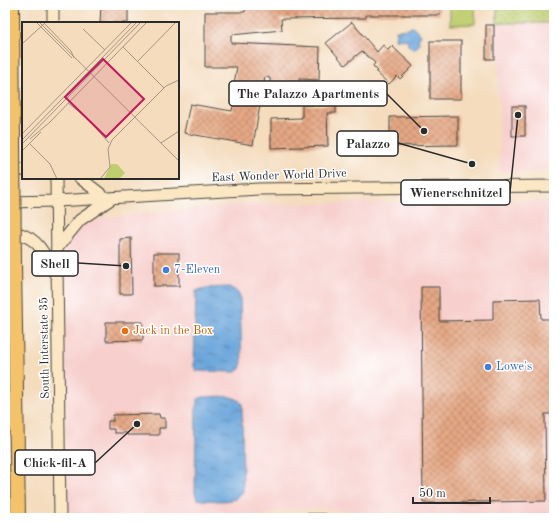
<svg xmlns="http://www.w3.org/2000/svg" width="559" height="523" font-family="'Old Standard TT',serif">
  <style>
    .built { fill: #f7d0cd; fill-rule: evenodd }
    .grass { fill: url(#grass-dots); stroke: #757c4e }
    .park { fill: #bfce70; stroke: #757c4e }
    .water { fill: url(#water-ripples); stroke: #4a6882 }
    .building { fill: url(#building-cross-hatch) }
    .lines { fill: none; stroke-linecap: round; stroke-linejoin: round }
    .minor-casing { stroke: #494641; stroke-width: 10 }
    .secondary-casing { stroke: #494641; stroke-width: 13 }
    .motorway-casing { stroke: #494641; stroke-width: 16 }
    .minor { stroke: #fff; stroke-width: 8 }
    .secondary { stroke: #fbe7c3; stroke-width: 11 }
    .motorway { stroke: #f4c26a; stroke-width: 14 }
    .motorway-bridge-casing { stroke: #494641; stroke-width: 16; stroke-linecap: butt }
    .motorway-bridge { stroke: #f4c26a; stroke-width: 14 }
    .shop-dot { fill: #3f7fe0; stroke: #fff; stroke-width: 1.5 }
    .food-dot { fill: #e8710a; stroke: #fff; stroke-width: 1.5 }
    .labels { text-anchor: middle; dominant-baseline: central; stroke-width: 3; stroke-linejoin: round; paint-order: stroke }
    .street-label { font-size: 12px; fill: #2b2b2b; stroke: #fff }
    .shop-label { font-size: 12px; fill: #366cbe; stroke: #fff; text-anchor: start }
    .food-label { font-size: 12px; fill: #c56008; stroke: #fff; text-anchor: start }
    .inset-road { fill: none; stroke: #a49583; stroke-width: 1 }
    .view { fill: #c2185b; fill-opacity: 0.15; stroke: #c2185b; stroke-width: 2 }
    .inset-edge { fill: none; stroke: #2b2b2b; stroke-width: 2 }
    .leader { fill: none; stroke: #2b2b2b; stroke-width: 1.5 }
    .callout-dot { fill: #2b2b2b; stroke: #fff; stroke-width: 1.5 }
    .callout { fill: #fff; stroke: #2b2b2b; stroke-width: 1.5 }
    .callout-label { font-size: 13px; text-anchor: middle; font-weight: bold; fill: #2b2b2b }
  </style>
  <defs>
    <pattern id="grass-dots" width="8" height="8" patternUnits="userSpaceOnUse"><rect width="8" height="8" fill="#bfce70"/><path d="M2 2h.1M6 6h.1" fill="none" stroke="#a4b161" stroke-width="1.8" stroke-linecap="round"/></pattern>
    <pattern id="water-ripples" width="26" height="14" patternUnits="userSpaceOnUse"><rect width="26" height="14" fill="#6aa5da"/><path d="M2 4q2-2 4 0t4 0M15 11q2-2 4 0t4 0" fill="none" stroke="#5787b1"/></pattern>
    <pattern id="building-cross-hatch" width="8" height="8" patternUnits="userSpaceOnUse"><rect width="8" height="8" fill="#e6a885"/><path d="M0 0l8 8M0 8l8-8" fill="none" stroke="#bb896d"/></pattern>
  </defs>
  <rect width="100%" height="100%" fill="#fff"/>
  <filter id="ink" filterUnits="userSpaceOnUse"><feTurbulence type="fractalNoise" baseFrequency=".025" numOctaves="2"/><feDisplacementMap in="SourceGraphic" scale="8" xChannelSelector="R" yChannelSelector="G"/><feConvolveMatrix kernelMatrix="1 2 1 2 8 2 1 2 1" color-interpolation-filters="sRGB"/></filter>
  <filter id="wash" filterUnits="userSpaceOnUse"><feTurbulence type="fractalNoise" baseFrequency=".012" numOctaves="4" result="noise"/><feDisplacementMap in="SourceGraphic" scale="16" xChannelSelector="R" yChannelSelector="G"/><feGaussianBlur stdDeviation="0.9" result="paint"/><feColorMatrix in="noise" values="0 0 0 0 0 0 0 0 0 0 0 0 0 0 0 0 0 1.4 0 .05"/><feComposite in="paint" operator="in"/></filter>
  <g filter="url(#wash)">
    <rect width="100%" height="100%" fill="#f4dcbd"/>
    <!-- built -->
    <g class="built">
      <polygon points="497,23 554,23 554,171 500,172"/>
      <path d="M554,201V518H403L316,508L283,510L255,518H68L63,259L66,248L72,236L82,227L91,221L102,218L243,204ZM203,397L234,398L239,400L242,404L243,491L195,493L196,406L198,399Z"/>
    </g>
    <!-- grass -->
    <rect class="grass" x="497" y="5" width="57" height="18"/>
    <!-- park -->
    <polygon class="park" points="450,5 475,5 475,24 450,25"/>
    <!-- water -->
    <g class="water">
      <polygon points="413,26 421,35 418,40 420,44 414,50 408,45 407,40 395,39 396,30 408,29"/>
      <polygon points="229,287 238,292 240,296 242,363 240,369 235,372 196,371 194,366 196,291 205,288"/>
      <path d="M203,397C214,397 236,393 242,404L243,491C238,505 215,500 202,500L197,499L195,493L196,406L198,399Z"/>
    </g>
    <g id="blocks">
      <!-- building -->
      <g class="building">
        <polygon points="101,5 128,5 128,23 100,23"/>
        <polygon points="245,5 439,5 440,15 366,15 366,18 281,19 282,30 231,35 231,43 320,47 319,80 299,79 299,95 270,95 270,78 265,77 253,145 184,133 190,104 232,111 236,89 233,89 237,67 205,67 205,12 245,12"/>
        <polygon points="352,22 377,52 383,45 388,50 392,46 413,66 400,79 397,76 389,84 376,72 378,71 373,66 375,63 362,51 345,65 326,43"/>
        <rect x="486" y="25" width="8" height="34"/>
        <rect x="430" y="41" width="31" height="58"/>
        <polygon points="302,105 336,105 336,113 327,113 328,146 271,148 271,119 302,118"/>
        <rect x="512" y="106" width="13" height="30"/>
        <polygon points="458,116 458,145 390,146 390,117"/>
        <polygon points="131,238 132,294 120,294 120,239"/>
        <rect x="154" y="253" width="25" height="33"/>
        <polygon points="421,287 439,287 439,321 493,320 493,300 540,299 541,319 554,319 554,414 545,414 546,501 423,503"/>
        <polygon points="106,322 143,322 143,340 106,341"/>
        <polygon points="159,414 160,418 165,418 165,428 159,428 159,435 127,435 127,433 114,433 114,429 108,429 108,421 113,421 113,415"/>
      </g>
    </g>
  </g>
  <g filter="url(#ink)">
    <use href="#blocks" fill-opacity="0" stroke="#494641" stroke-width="1"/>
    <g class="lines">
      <defs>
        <polyline id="minor" points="289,518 324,518"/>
        <g id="secondary">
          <polyline points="53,5 53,23"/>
          <polyline points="5,171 23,170"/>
          <polyline points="56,178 60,518"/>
          <polyline points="80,178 106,198"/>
          <polyline points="5,202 57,201 259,189 554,186"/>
          <path d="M5,230C39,236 41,248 56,276"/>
          <polyline points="57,248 80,220 111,199"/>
        </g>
        <g id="motorway">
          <polyline points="12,5 13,142"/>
          <polyline points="14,264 18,518"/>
        </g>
      </defs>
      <!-- minor casing -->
      <use href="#minor" class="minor-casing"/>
      <!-- secondary casing -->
      <use href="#secondary" class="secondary-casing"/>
      <!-- motorway casing -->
      <use href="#motorway" class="motorway-casing"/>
      <!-- minor -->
      <use href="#minor" class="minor"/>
      <!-- secondary -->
      <use href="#secondary" class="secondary"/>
      <!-- motorway -->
      <use href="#motorway" class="motorway"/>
      <defs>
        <polyline id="motorway-bridge" points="13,142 14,264"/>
      </defs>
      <!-- motorway-bridge casing -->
      <use href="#motorway-bridge" class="motorway-bridge-casing"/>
      <!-- motorway-bridge -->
      <use href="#motorway-bridge" class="motorway-bridge"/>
    </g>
  </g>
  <!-- markers -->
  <g class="shop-dot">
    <circle cx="166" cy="270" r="4"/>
    <circle cx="488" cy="367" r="4"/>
  </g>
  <circle class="food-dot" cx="125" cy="331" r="4"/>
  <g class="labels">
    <!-- street labels -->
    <g class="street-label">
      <text transform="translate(279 176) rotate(-2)">East Wonder World Drive</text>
      <text transform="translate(45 348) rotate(-91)">South Interstate 35</text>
    </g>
    <!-- shop labels -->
    <g class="shop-label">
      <text x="174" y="270">7-Eleven</text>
      <text x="496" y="367">Lowe's</text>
    </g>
    <!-- food labels -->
    <g class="food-label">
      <text x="133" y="331">Jack in the Box</text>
    </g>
  </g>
  <!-- overview -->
  <g transform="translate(22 22)">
    <rect width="157" height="157" fill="#f4dcbd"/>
    <path d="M89,142H95L103,151L97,157H82Z" fill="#bfce70"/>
    <path class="inset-road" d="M14,0L50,36M17,0L157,139M21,0L49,29L52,36M61,7L83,28M0,22L24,0M101,25L142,66M116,39L154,0M46,81L65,96L87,121M28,100L125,0M0,112L110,0M8,117L28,100M0,118L115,0M7,121L28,142L35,157M139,121L157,109M0,122L119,0M0,129L19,110M78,157L88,145L86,127L90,118L144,64L157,58"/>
    <path class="view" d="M81,37L122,77L84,115L43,75Z"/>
    <rect width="157" height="157" class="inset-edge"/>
  </g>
  <!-- callouts -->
  <path class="leader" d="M424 131L387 94M472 164L398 143M518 115L510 192M126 266L78 263M137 424L95 463"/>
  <g class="callout-dot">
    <circle cx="424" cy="131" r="4"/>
    <circle cx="472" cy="164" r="4"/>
    <circle cx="518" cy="115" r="4"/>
    <circle cx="126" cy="266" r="4"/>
    <circle cx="137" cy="424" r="4"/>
  </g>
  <g class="callout">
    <rect x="229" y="81" width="158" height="25" rx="4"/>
    <rect x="337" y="131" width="61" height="25" rx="4"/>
    <rect x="401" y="180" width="109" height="25" rx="4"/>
    <rect x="32" y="251" width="46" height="25" rx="4"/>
    <rect x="15" y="450" width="80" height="25" rx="4"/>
  </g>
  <g class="callout-label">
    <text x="308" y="98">The Palazzo Apartments</text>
    <text x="368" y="148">Palazzo</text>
    <text x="456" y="197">Wienerschnitzel</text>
    <text x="55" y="268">Shell</text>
    <text x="55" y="467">Chick-fil-A</text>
  </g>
  <!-- margin -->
  <rect width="559" height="523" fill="none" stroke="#fff" stroke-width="20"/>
  <!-- scale -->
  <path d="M413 497v6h77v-6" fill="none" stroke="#2b2b2b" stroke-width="2"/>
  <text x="419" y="497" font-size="12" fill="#2b2b2b" stroke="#ffffff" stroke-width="3" paint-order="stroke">50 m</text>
</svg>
